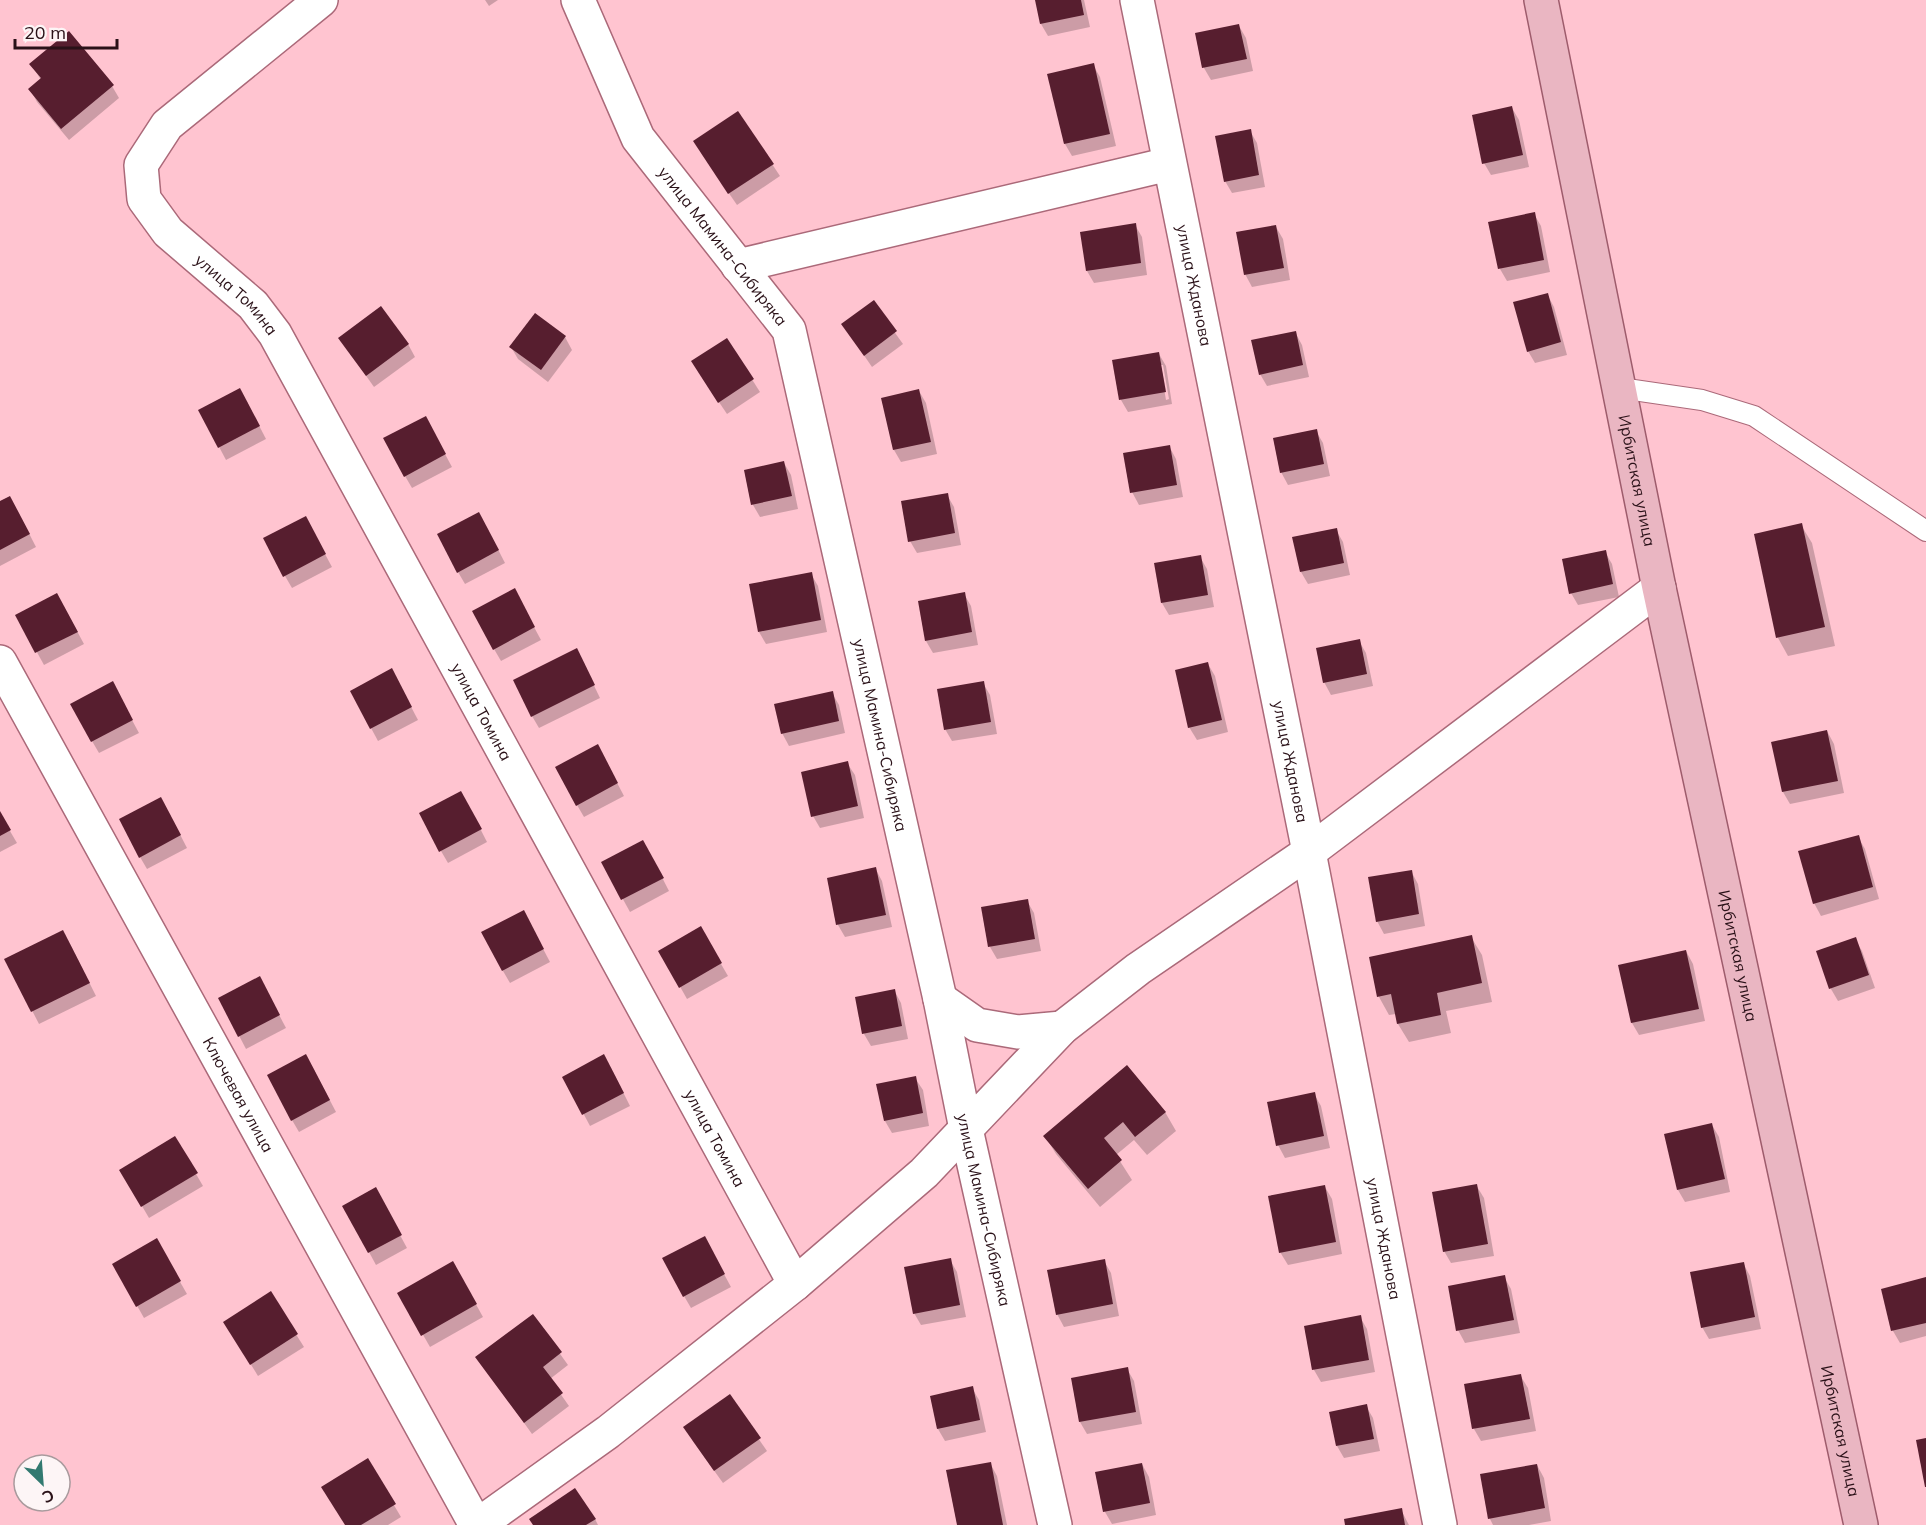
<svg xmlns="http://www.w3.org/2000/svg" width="1926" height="1525" font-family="Mulish,sans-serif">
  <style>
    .shadow { fill: #0003; fill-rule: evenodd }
    .building { fill: #571e2f }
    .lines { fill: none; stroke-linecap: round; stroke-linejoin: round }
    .service-casing { stroke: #ab6979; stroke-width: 22 }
    .minor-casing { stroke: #ab6979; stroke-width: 36 }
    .primary-casing { stroke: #9e5c6c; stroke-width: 36 }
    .service { stroke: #fff; stroke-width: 20 }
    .minor { stroke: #fff; stroke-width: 33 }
    .primary { stroke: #eab6c2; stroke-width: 33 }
    .labels { text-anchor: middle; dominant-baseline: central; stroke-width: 6; stroke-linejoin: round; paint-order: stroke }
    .street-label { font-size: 16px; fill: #2a1118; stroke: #fdf5f6 }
  </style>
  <rect width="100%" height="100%" fill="#ffc4d0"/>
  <!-- shadow -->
  <g class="shadow">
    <polygon points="485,0 498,0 489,6"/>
    <polygon points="1036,0 1084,0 1090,27 1048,36 1041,24"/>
    <polygon points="1239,26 1246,38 1253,71 1211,80 1204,68 1197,34"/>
    <polygon points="31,64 112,86 119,98 69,140 37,102 30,89 41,80"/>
    <polygon points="1093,65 1100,77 1116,146 1072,156 1065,144"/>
    <polygon points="1512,108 1519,120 1529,167 1491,175 1484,163"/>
    <polygon points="1250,131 1257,143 1265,187 1232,193 1225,181"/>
    <polygon points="702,154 772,164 780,176 737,205"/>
    <polygon points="1534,214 1541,226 1550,272 1507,281 1500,269"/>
    <polygon points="1135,225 1142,237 1147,275 1094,283 1087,271"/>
    <polygon points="1276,227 1283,239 1290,280 1252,287 1245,274"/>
    <polygon points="1547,294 1554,307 1567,355 1535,363 1528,351"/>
    <polygon points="873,302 903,344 872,367 843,325"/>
    <polygon points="535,315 565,337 572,350 548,382 518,359 511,347"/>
    <polygon points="1295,332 1302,345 1309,377 1267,386 1260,374"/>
    <polygon points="340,339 408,344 415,357 374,387"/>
    <polygon points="727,340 760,392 727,414 700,374"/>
    <path d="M1159,354L1166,366L1172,404L1128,412L1121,400L1114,362ZM1160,365H1163L1169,399L1166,400Z"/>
    <polygon points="919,391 926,403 937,454 901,462 894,450"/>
    <polygon points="247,402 266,439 226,460 200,411"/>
    <polygon points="432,430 452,467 412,488 405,476"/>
    <polygon points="1316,431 1323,443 1330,476 1288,485 1281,472"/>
    <polygon points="1169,446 1176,459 1183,497 1139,505 1132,492"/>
    <polygon points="784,463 791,475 798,509 760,517 753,505 746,471"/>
    <polygon points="947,495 954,507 961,545 917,553 910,541"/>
    <polygon points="0,503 17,510 36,547 0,566"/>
    <polygon points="1801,525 1812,543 1835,646 1788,656 1778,638 1755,535"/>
    <polygon points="486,526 505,563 465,584 458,572"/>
    <polygon points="312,530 332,567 292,588 285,576"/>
    <polygon points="1336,530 1343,542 1350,575 1308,584 1301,572"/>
    <polygon points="1605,552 1612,564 1619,597 1578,605 1571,593"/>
    <polygon points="1200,557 1207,569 1214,607 1169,615 1162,603"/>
    <polygon points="811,574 818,586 827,632 766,644 759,632"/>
    <polygon points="964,594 971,606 978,645 933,653 926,641"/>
    <polygon points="521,603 541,640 501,661 494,649"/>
    <polygon points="64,607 84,644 44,665 17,616"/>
    <polygon points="1359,641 1366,653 1373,686 1331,695 1324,682"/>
    <polygon points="583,663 600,698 539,728 532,716"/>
    <polygon points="1208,664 1215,676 1228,732 1197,740 1189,727"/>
    <polygon points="398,682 418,720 378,741 371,728"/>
    <polygon points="983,683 990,695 997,734 952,741 945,729"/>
    <polygon points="832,693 839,705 845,733 789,746 782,733"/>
    <polygon points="119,696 139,733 99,753 92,741"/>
    <polygon points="1827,731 1834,744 1844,793 1790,804 1783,792 1773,743"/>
    <polygon points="604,758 624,796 584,817 577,805"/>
    <polygon points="847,763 855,775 864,818 820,828 813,816"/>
    <polygon points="468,805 487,842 448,863 441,851"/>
    <polygon points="168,811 187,848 147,869 140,857"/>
    <polygon points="0,814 17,843 0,852"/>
    <polygon points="1858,837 1865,849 1879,899 1821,916 1814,903"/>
    <polygon points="650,854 669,891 630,912 603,863"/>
    <polygon points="875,868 882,881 892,927 845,937 838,925 828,879"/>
    <polygon points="1411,871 1418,884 1425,926 1384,934 1377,921"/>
    <polygon points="1027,901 1034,913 1041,951 997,959 990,947"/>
    <polygon points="530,924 550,962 510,983 503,971"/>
    <polygon points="700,928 728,976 687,999 660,951"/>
    <polygon points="1471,937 1482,955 1492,1002 1446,1011 1451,1033 1409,1042 1398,1024 1396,1014 1389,1015 1379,997 1370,958"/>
    <polygon points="1855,939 1862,951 1875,988 1838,1001 1831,989 1818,952"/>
    <polygon points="70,944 96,996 39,1024 6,960"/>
    <polygon points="1686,951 1693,964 1705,1021 1639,1035 1632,1023 1620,966"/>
    <polygon points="266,990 286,1028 246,1049 220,999"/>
    <polygon points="894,990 901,1003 908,1039 871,1046 864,1034"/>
    <polygon points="313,1068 336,1112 299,1132 292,1120"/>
    <polygon points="611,1068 630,1106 590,1126 564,1077"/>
    <polygon points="915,1078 923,1090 929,1126 892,1133 885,1121"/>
    <polygon points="1314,1094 1321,1106 1330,1148 1285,1158 1278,1145"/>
    <polygon points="1165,1112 1176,1131 1147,1155 1134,1140 1116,1155 1132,1180 1100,1207 1056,1154 1045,1136"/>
    <polygon points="1712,1125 1719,1137 1730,1192 1685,1202 1678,1190"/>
    <polygon points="175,1138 203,1186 149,1218 121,1170"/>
    <polygon points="1476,1185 1484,1198 1494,1256 1451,1263 1444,1251"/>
    <polygon points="1325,1187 1332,1199 1342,1254 1288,1265 1280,1252"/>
    <polygon points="375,1189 407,1248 376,1265 344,1206"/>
    <polygon points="156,1240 187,1294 144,1318 114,1265"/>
    <polygon points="711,1250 731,1287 691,1308 684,1296"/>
    <polygon points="950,1260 957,1272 966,1317 921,1325 914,1313"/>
    <polygon points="1104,1261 1111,1273 1119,1316 1064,1327 1057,1314"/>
    <polygon points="453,1263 483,1317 430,1347 399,1293"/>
    <polygon points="1743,1263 1750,1276 1761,1329 1709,1339 1702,1327"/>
    <polygon points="1504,1277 1511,1289 1520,1333 1465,1343 1458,1330"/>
    <polygon points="1926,1279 1926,1336 1900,1343 1893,1331 1882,1290"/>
    <polygon points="270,1293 304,1347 258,1376 232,1334"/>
    <polygon points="533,1316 568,1365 550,1379 569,1406 532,1434 477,1357"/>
    <polygon points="1360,1317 1367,1329 1375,1372 1321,1382 1314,1370 1305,1327"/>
    <polygon points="1127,1369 1134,1381 1142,1424 1087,1434 1080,1422 1073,1379"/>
    <polygon points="1520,1375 1528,1388 1536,1431 1481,1441 1474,1429"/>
    <polygon points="972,1388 979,1400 986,1432 945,1441 938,1429 932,1397"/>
    <polygon points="729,1396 767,1451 723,1483 692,1440"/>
    <polygon points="1366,1406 1373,1418 1380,1451 1344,1458 1337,1446"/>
    <polygon points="367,1460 401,1517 388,1525 346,1525"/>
    <polygon points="990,1463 997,1476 1007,1525 958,1525"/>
    <polygon points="1142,1464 1149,1477 1156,1515 1112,1524 1105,1512 1097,1473"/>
    <polygon points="1537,1465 1544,1478 1551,1521 1529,1525 1493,1525 1490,1519 1482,1475"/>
    <polygon points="1401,1510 1409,1525 1347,1525"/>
    <polygon points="595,1519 598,1525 534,1525"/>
  </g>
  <!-- building -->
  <g class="building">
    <polygon points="1035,0 1081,0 1084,15 1040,24"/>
    <polygon points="1239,24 1247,59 1202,68 1195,33"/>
    <polygon points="69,31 114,85 61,129 28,89 41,78 29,64"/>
    <polygon points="1094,63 1110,134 1064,144 1047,74"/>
    <polygon points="1512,106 1523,155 1482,164 1472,115"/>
    <polygon points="738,111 774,164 728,194 693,141"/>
    <polygon points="1251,129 1259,175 1224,182 1215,136"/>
    <polygon points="1535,212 1544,260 1498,269 1488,222"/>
    <polygon points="1136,223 1141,263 1086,271 1080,232"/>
    <polygon points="1276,225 1284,268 1244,275 1236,232"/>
    <polygon points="1548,293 1561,342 1527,352 1513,302"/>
    <polygon points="874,300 897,331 864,356 841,324"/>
    <polygon points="381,306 409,344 366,376 338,338"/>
    <polygon points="535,313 566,336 541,370 509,347"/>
    <polygon points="1296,331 1303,365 1259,375 1251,340"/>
    <polygon points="727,338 754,379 718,403 691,361"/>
    <polygon points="1159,352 1166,392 1119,400 1112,360"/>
    <polygon points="240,388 260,426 218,448 198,410"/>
    <polygon points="919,389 931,442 893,450 881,398"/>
    <polygon points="426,416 446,454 404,477 383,438"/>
    <polygon points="1317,429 1324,464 1280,473 1273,438"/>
    <polygon points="1170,445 1177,485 1130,493 1123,453"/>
    <polygon points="784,461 792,496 751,505 744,470"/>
    <polygon points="948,493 955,533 908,542 901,501"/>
    <polygon points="10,496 30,534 0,550 0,501"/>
    <polygon points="479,512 499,550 457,573 437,534"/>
    <polygon points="306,516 326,554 283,577 263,538"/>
    <polygon points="1802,523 1825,627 1776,638 1754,534"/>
    <polygon points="1337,528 1344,563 1300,572 1292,537"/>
    <polygon points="1606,550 1613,584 1569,594 1562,559"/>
    <polygon points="1201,555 1208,595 1161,603 1154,563"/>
    <polygon points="812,572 821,620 758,632 749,584"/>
    <polygon points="515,588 535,627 493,650 472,611"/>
    <polygon points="965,592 972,632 925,641 918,601"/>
    <polygon points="57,593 78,632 35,653 15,615"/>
    <polygon points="1360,639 1367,674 1323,683 1316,648"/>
    <polygon points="577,648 595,685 531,717 513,680"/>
    <polygon points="1208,662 1222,720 1188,728 1175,670"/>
    <polygon points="392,668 412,707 370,729 350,691"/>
    <polygon points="113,681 133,720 91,742 70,704"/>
    <polygon points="984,681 991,722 944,730 937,689"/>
    <polygon points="833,691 839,721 781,734 774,704"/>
    <polygon points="1827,730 1838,781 1782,792 1771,742"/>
    <polygon points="598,744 618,783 576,806 555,767"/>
    <polygon points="848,761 858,806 811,817 801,772"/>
    <polygon points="461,791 482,829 439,852 419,813"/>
    <polygon points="161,797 181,835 139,858 119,819"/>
    <polygon points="0,811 11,830 0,836"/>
    <polygon points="1859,835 1873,887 1813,904 1798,851"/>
    <polygon points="643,840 664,878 621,900 601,862"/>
    <polygon points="876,867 886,915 836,925 827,878"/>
    <polygon points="1412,870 1419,914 1376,922 1368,877"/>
    <polygon points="1028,899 1035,939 988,947 981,907"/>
    <polygon points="524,910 544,949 502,971 481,932"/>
    <polygon points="701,926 722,963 679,988 658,951"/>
    <polygon points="63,930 90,983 31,1012 4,959"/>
    <polygon points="1472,935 1482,983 1437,993 1441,1015 1397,1024 1391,994 1377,997 1369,957"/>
    <polygon points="1856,937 1869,975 1829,989 1816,951"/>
    <polygon points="1686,950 1699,1009 1631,1023 1618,965"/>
    <polygon points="260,976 280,1015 238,1037 218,998"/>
    <polygon points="895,989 902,1026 862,1034 855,997"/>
    <polygon points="306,1054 330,1100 291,1121 267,1075"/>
    <polygon points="604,1054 624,1093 582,1115 562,1077"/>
    <polygon points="1127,1065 1166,1112 1135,1137 1123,1122 1104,1138 1122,1160 1088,1189 1043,1136"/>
    <polygon points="916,1076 923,1113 884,1121 876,1084"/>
    <polygon points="1315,1092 1324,1136 1276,1146 1267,1102"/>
    <polygon points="1712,1123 1725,1179 1677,1190 1664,1134"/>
    <polygon points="175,1136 198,1173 141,1207 119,1170"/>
    <polygon points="1477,1184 1488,1244 1443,1252 1432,1192"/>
    <polygon points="1325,1185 1336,1242 1279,1253 1268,1196"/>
    <polygon points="376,1187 402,1235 368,1253 342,1206"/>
    <polygon points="705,1236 725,1274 683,1297 662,1258"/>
    <polygon points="157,1238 181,1281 136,1307 112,1264"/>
    <polygon points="951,1258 960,1305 913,1314 904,1267"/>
    <polygon points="1105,1259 1113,1304 1056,1315 1047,1270"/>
    <polygon points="453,1261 477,1304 421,1336 397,1293"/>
    <polygon points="1744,1262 1755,1317 1701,1328 1690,1272"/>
    <polygon points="1505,1275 1514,1320 1456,1331 1448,1286"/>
    <polygon points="1926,1277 1926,1323 1891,1331 1881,1289"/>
    <polygon points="271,1291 298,1334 250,1365 223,1322"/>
    <polygon points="533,1314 562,1352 543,1367 563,1393 524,1423 475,1357"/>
    <polygon points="1361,1315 1369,1360 1312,1370 1304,1326"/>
    <polygon points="1128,1367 1136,1412 1079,1422 1071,1378"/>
    <polygon points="1521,1374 1530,1419 1472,1429 1464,1384"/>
    <polygon points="973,1386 980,1420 937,1429 930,1396"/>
    <polygon points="730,1394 761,1438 714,1471 683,1427"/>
    <polygon points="1367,1404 1374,1439 1336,1446 1329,1412"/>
    <polygon points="1926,1438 1926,1487 1925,1487 1916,1440"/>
    <polygon points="368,1458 396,1504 361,1525 345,1525 321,1487"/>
    <polygon points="991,1462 1003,1525 957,1525 946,1470"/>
    <polygon points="1142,1463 1150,1503 1103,1512 1095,1472"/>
    <polygon points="1537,1464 1545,1508 1488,1519 1480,1474"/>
    <polygon points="575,1488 596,1519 586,1525 533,1525 529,1519"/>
    <polygon points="1402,1508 1405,1525 1345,1525 1344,1519"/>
  </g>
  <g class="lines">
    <defs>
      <polyline id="service" points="1620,388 1702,400 1754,416 1926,531"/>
      <g id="minor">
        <path id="s1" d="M321,0L167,125L141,165L144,199L168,232L253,305L275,334L795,1284"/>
        <path id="s2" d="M578,0L638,138L789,330L940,999L966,1129L1055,1525"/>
        <path id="s3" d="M1137,0L1309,852L1440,1525"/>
        <polyline points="738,266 1169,164"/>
        <path id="s4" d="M0,662L476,1525"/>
        <polyline points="940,999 977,1025 1018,1032 1062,1028"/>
        <polyline points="478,1525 608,1432 795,1284 924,1173 1062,1028 1138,969 1309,852 1659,588"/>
      </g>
      <g id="primary">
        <path id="s5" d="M1541,0L1659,588L1861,1525"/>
      </g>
    </defs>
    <!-- service casing -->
    <use href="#service" class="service-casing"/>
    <!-- minor casing -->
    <use href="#minor" class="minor-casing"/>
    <!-- primary casing -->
    <use href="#primary" class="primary-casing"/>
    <!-- service -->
    <use href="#service" class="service"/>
    <!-- minor -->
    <use href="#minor" class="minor"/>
    <!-- primary -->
    <use href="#primary" class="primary"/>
  </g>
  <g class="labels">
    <!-- street labels -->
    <g class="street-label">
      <text stroke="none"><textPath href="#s2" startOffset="288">улица Мамина-Сибиряка</textPath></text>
      <text stroke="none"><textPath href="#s3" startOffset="291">улица Жданова</textPath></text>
      <text stroke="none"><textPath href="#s1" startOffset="414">улица Томина</textPath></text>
      <text stroke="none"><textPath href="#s5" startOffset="490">Ирбитская улица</textPath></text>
      <text stroke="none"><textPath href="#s1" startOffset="900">улица Томина</textPath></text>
      <text stroke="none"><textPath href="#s2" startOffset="810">улица Мамина-Сибиряка</textPath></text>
      <text stroke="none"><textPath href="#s3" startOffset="777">улица Жданова</textPath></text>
      <text stroke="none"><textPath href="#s5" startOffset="976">Ирбитская улица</textPath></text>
      <text stroke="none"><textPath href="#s4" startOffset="494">Ключевая улица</textPath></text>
      <text stroke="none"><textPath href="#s1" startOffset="1386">улица Томина</textPath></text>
      <text stroke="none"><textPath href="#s2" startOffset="1296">улица Мамина-Сибиряка</textPath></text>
      <text stroke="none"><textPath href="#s3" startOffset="1263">улица Жданова</textPath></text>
      <text stroke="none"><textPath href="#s5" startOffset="1462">Ирбитская улица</textPath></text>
    </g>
  </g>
  <!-- north arrow -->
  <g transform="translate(42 1483) rotate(155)"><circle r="28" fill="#fdf5f6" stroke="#a99a9d" stroke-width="1.5"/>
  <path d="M0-4.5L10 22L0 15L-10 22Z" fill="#327970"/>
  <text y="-9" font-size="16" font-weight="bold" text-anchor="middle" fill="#2a1118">С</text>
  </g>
  <!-- scale -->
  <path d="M15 39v9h102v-9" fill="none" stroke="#2a1118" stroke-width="3"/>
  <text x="24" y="39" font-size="18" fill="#2a1118" stroke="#fdf5f6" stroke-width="4.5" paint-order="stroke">20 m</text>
</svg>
